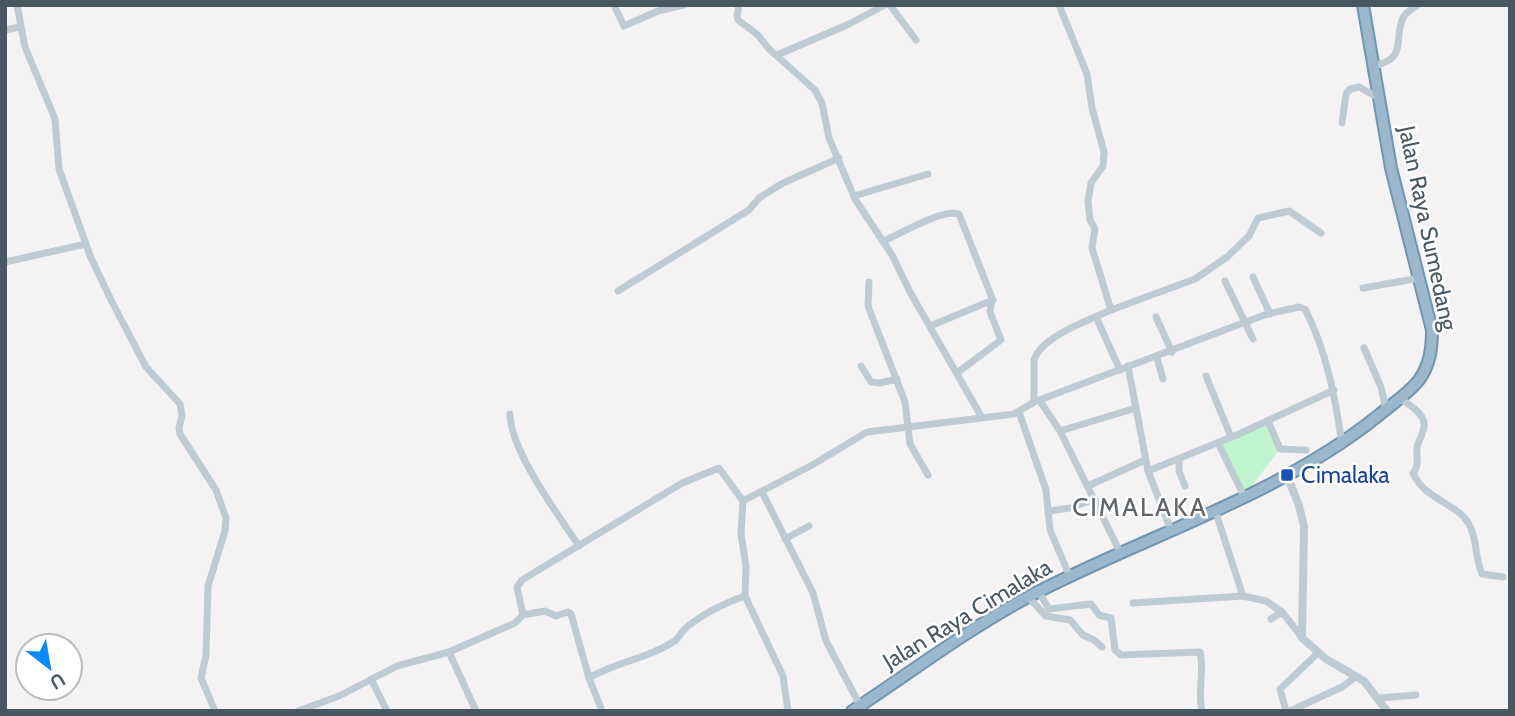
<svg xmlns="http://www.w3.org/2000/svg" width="1515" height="716" font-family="Cabin,sans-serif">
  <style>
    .green { fill: #bff4ce }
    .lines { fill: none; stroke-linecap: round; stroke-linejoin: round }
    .trunk-casing { stroke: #7196b1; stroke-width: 14 }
    .minor { stroke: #bfcbd3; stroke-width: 7 }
    .tertiary { stroke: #bfcbd3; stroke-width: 8 }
    .trunk { stroke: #9bb8cc; stroke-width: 10 }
    .transit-dot { fill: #1a4fb4; stroke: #fff; stroke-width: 2.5 }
    .labels { text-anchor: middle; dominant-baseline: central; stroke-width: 5; stroke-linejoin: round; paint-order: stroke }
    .street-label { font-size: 23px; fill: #485862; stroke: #fff }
    .transit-label { font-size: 23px; fill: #164399; stroke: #fff; text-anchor: start }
    .quarter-label { font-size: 26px; letter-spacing: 2px; fill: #5e6468; stroke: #fff }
  </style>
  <rect width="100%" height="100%" fill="#f5f2f3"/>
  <!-- green -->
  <polygon class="green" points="1268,421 1280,449 1244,496 1218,443"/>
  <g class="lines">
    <defs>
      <path id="trunk" d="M852,711C910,673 965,631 1026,598C1141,537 1278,497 1379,415C1392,404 1408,394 1419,380C1430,365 1432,348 1432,330L1391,168L1363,5"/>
    </defs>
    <!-- trunk casing -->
    <use href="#trunk" class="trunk-casing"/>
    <!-- minor -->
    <g class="minor">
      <polyline points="17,5 25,47 55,119 59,169 91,258 112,302 146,367 180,404 182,415 179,428 180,434 216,490 226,518 225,531 208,586 206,655 201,678 215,711"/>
      <polyline points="614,5 624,26 658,11 684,5"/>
      <polyline points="739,5 737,16 738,20 758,35 769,49 815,90 822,103 829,138 855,199 892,255 910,292 981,416"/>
      <polyline points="890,5 916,40"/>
      <polyline points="5,30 20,27"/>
      <polyline points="777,55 847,25 885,5"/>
      <path d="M1374,66C1410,58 1392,36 1404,16C1407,12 1413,8 1418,5"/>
      <polyline points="1342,123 1346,94 1350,89 1359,87 1379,98"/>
      <polyline points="854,196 928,174"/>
      <path d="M884,241C902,233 941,209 959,214L992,298L990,312L1001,340L957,373"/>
      <polyline points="5,262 86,244"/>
      <polyline points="1253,277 1270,314"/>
      <polyline points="1225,281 1253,339"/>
      <polyline points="869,282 868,306 905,402 910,444 928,475"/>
      <polyline points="1363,288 1420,278"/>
      <polyline points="618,291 749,210 759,198 781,184 839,158"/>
      <polyline points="1111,310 1195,279 1227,257 1249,236 1258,218 1289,211 1321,233"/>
      <polyline points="1096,317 1120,370"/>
      <polyline points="1156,317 1172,352"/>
      <polyline points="930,326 993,300"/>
      <polyline points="1364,348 1381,387 1386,409"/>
      <polyline points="1157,358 1163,379"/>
      <polyline points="861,366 871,382 880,383 897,379"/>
      <polyline points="1128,366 1136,408"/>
      <polyline points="1206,376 1231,437"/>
      <path d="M1400,398C1410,406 1429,415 1423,431C1422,437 1418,441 1417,447C1416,457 1420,465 1413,473C1422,495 1447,501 1463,516C1478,531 1474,556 1482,574L1503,577"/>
      <polyline points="1040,401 1060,431 1120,552"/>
      <path d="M1034,402V360C1042,336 1089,320 1111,310L1092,248L1095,229L1090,220L1088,201L1091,183L1103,166L1104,152L1092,108L1087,74L1059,5"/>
      <polyline points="1019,412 1046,490 1050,530 1070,577"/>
      <path d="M510,414C510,450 559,516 579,546"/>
      <polyline points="1268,421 1280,449 1306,450"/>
      <polyline points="1060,431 1136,408 1148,471 1171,530"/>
      <polyline points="1218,443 1244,496"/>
      <polyline points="1179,459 1179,471 1185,486"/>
      <polyline points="1148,471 1239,434 1334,390"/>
      <polyline points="1088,486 1145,460"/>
      <polyline points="762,492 813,593 826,641 863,711"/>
      <path d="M743,501L814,464L867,432L1014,414L1034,402L1267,314L1299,307L1305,309C1327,352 1335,397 1342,444"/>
      <polyline points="1215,510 1243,596 1266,601 1282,612 1271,619"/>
      <polyline points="1049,511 1070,508 1095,499"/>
      <polyline points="785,539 809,526"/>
      <path d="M1039,592L1049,609L1091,604L1099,615L1111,618L1115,650L1121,655L1200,652C1205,671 1197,691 1202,711"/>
      <polyline points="1028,597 1046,616 1070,620 1083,635 1094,640 1102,647"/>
      <polyline points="1133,603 1243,596"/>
      <polyline points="1282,612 1301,636"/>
      <polyline points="523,615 545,611 556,616 568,612 571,614 589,678 601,708"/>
      <polyline points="449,652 476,711"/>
      <path d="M589,678C616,662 650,658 676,640C680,636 682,631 687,627C704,613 725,603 745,596"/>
      <polyline points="371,679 387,711"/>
      <polyline points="1379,698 1416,695"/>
      <polyline points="298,711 339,696 397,666 449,652 515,623 523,615 517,587 522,580 682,483 719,468 743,501 741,534 746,566 745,596 783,676 788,711"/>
      <polyline points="1286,711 1280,689 1318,653"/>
      <polyline points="1290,711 1342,687 1357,676"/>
    </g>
    <!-- tertiary -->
    <polyline class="tertiary" points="1287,475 1299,506 1304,526 1302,638 1326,659 1364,681 1387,711"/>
    <!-- trunk -->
    <use href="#trunk" class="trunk"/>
  </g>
  <!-- markers -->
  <rect class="transit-dot" x="1280" y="468" width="14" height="14" rx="3.5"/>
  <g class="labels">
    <!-- street labels -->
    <g class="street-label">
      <text transform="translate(1428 228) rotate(78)">Jalan Raya Sumedang</text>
      <text transform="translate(967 614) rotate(-31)">Jalan Raya Cimalaka</text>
    </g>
    <!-- transit labels -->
    <g class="transit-label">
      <text x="1301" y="475">Cimalaka</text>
    </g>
    <!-- quarter labels -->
    <g class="quarter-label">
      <text x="1140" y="507">CIMALAKA</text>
    </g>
  </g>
  <!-- border -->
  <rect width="1515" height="716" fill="none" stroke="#485862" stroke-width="14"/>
  <!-- north arrow -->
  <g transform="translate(49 667) rotate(149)"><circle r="33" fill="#ffffff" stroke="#b6bcc0" stroke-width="2"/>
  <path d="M0-5L12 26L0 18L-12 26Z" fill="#098af8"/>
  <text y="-10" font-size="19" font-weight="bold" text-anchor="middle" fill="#485862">U</text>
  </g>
</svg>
